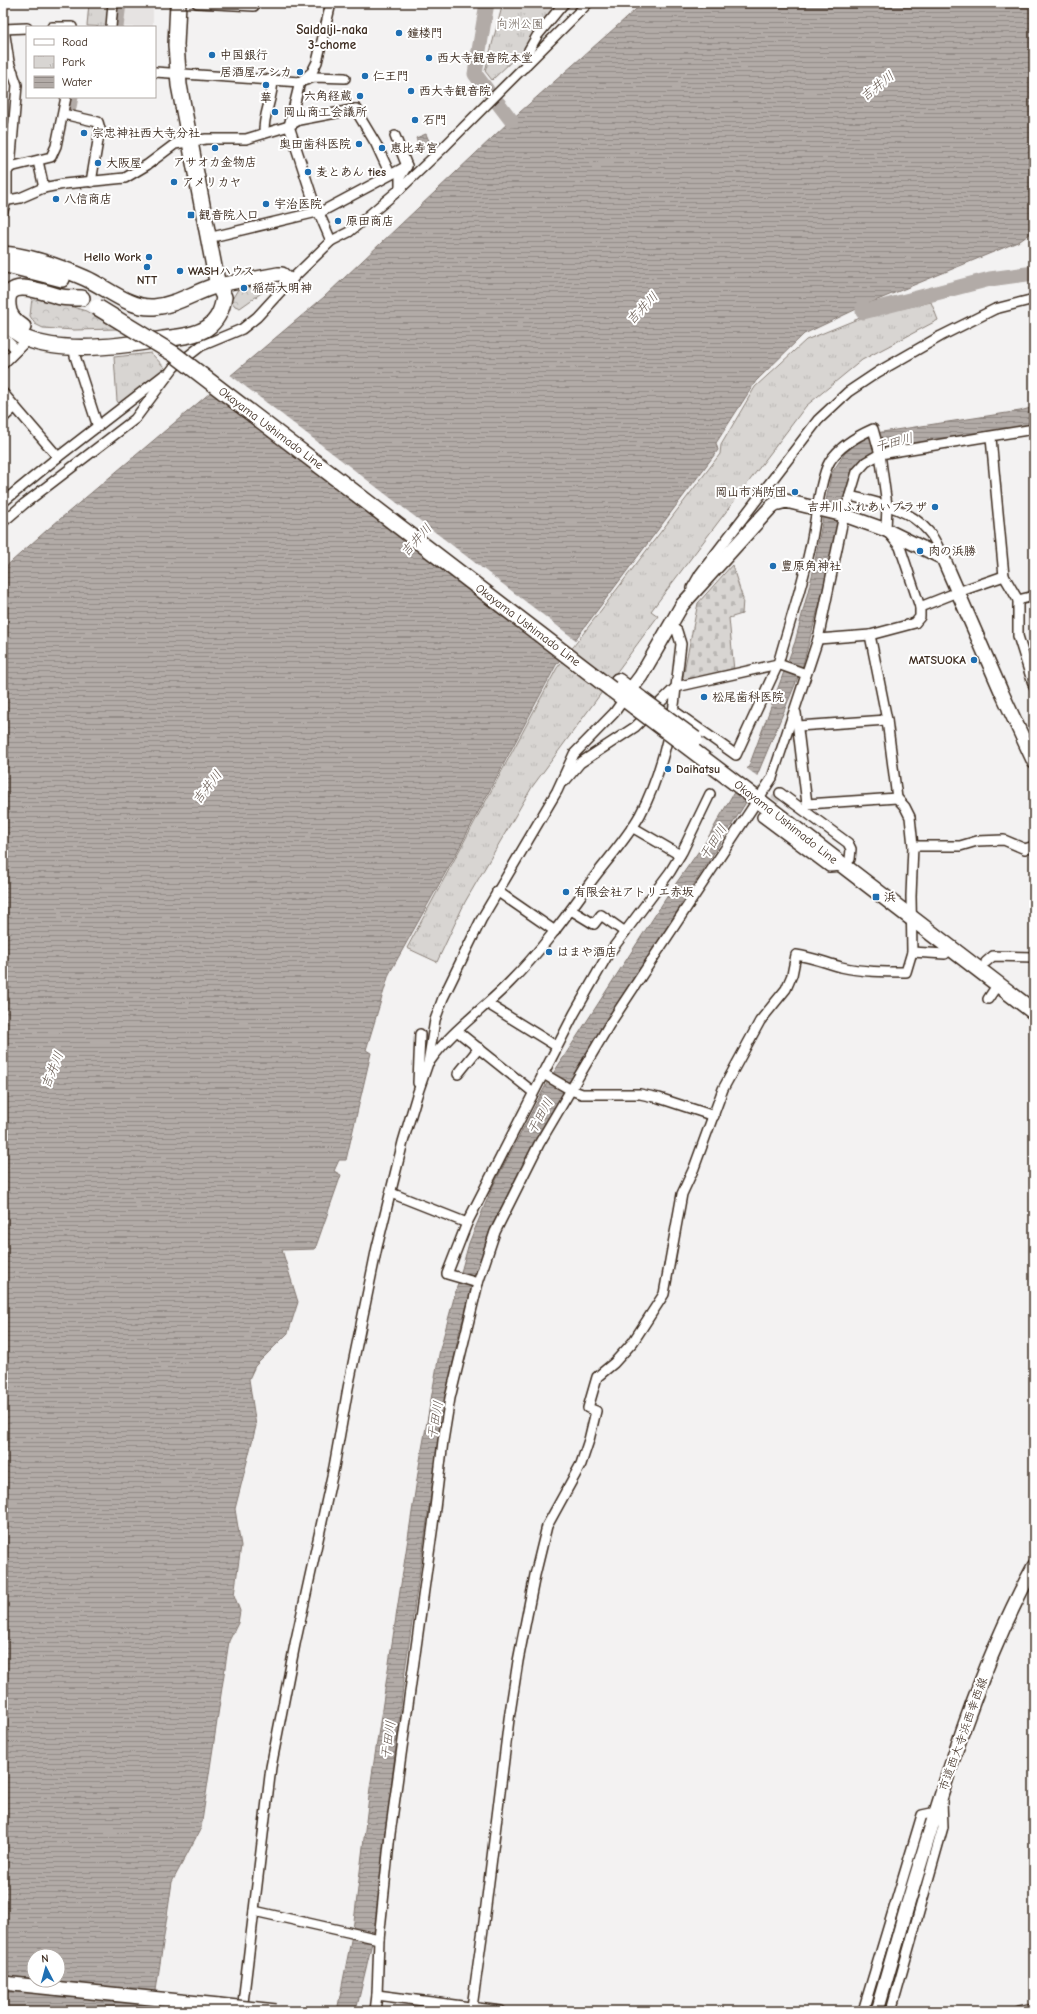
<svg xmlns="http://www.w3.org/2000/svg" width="1037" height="2014" font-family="'Comic Neue','Klee One',sans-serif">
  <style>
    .built { fill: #e6e3e2 }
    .forest { fill: url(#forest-crowns); stroke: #8a8078 }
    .cemetery { fill: url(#cemetery-stones); stroke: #8a8078 }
    .park { fill: url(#park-tufts); stroke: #8a8078 }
    .water { fill: url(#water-rules); stroke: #827770; fill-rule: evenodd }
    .pier { fill: #f3f2f2 }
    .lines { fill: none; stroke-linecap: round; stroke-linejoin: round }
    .river { stroke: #b2aba7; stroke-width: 15 }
    .street-tunnel { stroke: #cecac8; stroke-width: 9; stroke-dasharray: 9 4.5; stroke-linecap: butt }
    .street-casing { stroke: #3b2a1e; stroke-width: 12 }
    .secondary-casing { stroke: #3b2a1e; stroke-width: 16 }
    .primary-casing { stroke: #3b2a1e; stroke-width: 18 }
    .street { stroke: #fff; stroke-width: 9 }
    .secondary { stroke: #fff; stroke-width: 13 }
    .primary { stroke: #fff; stroke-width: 15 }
    .secondary-bridge-casing { stroke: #3b2a1e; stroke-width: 16; stroke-linecap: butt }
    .primary-bridge-casing { stroke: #3b2a1e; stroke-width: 18; stroke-linecap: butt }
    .secondary-bridge { stroke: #fff; stroke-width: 13 }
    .primary-bridge { stroke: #fff; stroke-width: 15 }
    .poi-dot { fill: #1f6fb2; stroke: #fff; stroke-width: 1.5 }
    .labels { text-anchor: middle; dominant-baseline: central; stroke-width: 4; stroke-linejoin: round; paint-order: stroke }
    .park-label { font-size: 12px; fill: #62554b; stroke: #fff }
    .poi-label { font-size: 12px; font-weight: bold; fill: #3b2a1e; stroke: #fff; text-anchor: start }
    .street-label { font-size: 12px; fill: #3b2a1e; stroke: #fff }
    .neighbourhood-label { font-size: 13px; font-weight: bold; fill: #3b2a1e; stroke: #fff }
    .water-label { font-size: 13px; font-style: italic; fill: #65574e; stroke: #fff }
  </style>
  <defs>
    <pattern id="forest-crowns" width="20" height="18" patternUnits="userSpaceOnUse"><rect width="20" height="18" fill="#d8d5d2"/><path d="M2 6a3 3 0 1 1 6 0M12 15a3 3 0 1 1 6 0" fill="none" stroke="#bab7b4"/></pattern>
    <pattern id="cemetery-stones" width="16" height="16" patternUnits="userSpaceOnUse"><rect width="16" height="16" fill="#d8d5d2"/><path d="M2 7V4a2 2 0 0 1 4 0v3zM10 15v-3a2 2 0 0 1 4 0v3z" fill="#bab7b4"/></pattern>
    <pattern id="park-tufts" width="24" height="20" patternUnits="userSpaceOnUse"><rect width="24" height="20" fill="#d8d5d2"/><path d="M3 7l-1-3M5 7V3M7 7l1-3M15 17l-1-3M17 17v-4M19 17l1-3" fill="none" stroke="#bab7b4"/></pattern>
    <pattern id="water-rules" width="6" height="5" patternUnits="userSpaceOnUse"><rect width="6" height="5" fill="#b2aba7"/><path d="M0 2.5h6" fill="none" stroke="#928b87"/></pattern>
  </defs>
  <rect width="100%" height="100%" fill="#f3f2f2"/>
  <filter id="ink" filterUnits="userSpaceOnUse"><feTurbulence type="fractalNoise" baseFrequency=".025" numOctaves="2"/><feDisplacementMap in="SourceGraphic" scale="8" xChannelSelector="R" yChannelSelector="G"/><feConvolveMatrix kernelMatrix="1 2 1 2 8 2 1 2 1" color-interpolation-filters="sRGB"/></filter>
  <g filter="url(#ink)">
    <!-- built -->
    <polygon class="built" points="122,3 153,3 153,27 120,27"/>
    <!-- forest -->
    <g class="forest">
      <polygon points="266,281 268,284 267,289 240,308 235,306 231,301 240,286"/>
      <polygon points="32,297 40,297 86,311 117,329 74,330 43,328 35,324 30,316"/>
    </g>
    <!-- cemetery -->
    <polygon class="cemetery" points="732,565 743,599 742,614 729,618 734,671 682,681 698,603"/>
    <!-- park -->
    <g class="park">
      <polygon points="89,3 111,3 108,27 87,26"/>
      <polygon points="503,3 573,3 492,80 485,71"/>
      <polygon points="931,302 938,320 862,360 806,406 651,611 658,616 532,787 465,902 437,962 407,948 557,668 720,454 721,445 755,387 806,340 860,318"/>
      <polygon points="151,353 166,369 136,395 121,406 117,401 114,357"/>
    </g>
    <!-- water -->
    <g class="water">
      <path d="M643,3H1034V231L1020,241L863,306L804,334L756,381L716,443L718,450L556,665L457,852L389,974L366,1050L371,1053L346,1160H339L334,1171L341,1175L315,1249L282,1250L298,1302L288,1333L255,1366L249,1379L256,1426L235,1509L241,1546L234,1595L240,1611L238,1623L229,1641L201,1828L172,1882L153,2011H3V569L47,530L324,297L511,120ZM34,1956H58V1980H34Z"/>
      <polygon points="426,134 430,143 426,147 420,146 416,138"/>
      <polygon points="1034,407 1034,426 862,460 837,539 802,668 745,804 569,1082 512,1186 487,1239 459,1333 443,1413 405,1670 374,1934 356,2011 337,2011 353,1930 370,1788 419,1466 440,1349 469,1243 492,1188 547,1083 672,889 706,841 749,766 795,642 813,572 831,474 845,453 869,434 1020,411"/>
    </g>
    <!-- pier -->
    <g class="pier">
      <polygon points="229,374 577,641 562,661 209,391"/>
      <polygon points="746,768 760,778 748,803 733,792"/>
    </g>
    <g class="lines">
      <!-- river -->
      <g class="river">
        <polyline points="487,3 475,74 487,90"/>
        <polyline points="116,27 119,3"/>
        <polyline points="498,103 511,120"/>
        <polyline points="68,112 71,97"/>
        <polyline points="863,306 863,312 990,279 1034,273"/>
      </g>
      <!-- street-tunnel -->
      <polyline class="street-tunnel" points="767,811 780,793"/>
      <defs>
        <g id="street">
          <polyline points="197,3 254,6"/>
          <polyline points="52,27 72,27"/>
          <polyline points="111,27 113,3"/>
          <polyline points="3,29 27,28"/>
          <polyline points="525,67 529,50 537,36 564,3"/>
          <polyline points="3,72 13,72"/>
          <polyline points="155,72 300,82 314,77 345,78"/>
          <polyline points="355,109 376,144 390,174"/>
          <polyline points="63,114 98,122 100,129 91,182"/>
          <path d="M264,133C263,114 273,98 273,79"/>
          <polyline points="395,136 407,166 400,177 400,189"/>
          <polyline points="38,161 44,188"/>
          <polyline points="10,167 51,157 56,146 66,97"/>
          <polyline points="3,201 20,198 43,188 64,184 125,178 147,165 175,144 206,139 246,139 289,126 299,120 357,109"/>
          <polyline points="3,211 7,197 7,172 10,167 17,85 9,62 4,29"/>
          <polyline points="319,213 407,166"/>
          <polyline points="208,238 317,212"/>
          <polyline points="331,241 319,213 317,212 289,126 300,82 312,72 317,62 331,3"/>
          <polyline points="3,337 17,350"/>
          <polyline points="74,347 75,356 98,427"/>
          <polyline points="3,364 28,339"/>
          <polyline points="3,393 58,457 164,375"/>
          <polyline points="3,418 15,407"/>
          <polyline points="991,438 1004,576"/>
          <path d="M850,496C878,503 909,508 928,531C935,538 939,549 943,558"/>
          <polyline points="3,502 58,457"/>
          <polyline points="3,522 24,504 135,419 174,367 201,346 242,329 257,317 290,281 331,241 349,232 400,189 441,150 588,3"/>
          <polyline points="692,588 700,574 818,420 848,392 878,372 941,336 995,309 1034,299"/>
          <polyline points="1018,600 1018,636 1034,687"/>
          <polyline points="818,639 870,635 915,623 920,617 920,607 958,592 1004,576 1018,600 1034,596"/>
          <path d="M806,674L778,664C788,627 801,590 809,553C815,530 819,479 830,461C840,446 857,436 873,429L880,454L887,505L886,530L900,547L920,607"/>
          <polyline points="674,711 736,755 778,664"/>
          <polyline points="796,713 807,804 897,798"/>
          <polyline points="798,726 887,720"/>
          <polyline points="565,781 580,763 635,727 676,687 681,644 677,631 670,626"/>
          <polyline points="780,793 848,843 851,849 850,859"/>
          <polyline points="762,817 829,867 844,866"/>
          <polyline points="632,827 680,855"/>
          <polyline points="913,846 960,846 977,841 1004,840 1025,849 1034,846"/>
          <polyline points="497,891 555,931"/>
          <polyline points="571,910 594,924 601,915 625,932"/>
          <polyline points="912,952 945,954 950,948"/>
          <polyline points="986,962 993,956 1034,957"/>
          <polyline points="988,999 998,984"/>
          <polyline points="488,1004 556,1046"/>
          <polyline points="457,1031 533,1092"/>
          <path d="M430,1061C450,1032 485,1008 510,982C540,952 565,918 590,883C606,861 626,840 640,815C659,780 673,726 676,687L778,664"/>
          <polyline points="542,1073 571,1090 582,1094 640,1094 659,1098 714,1116"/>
          <polyline points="458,1074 479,1048"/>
          <polyline points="418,1083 420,1034"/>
          <polyline points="391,1193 467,1223"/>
          <polyline points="478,1283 495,1232 539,1144 609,1025 772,778 818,639 844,515 857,472 866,462 880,454 1034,429"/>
          <polyline points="254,1911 379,1939"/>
          <polyline points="377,1995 501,2011"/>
          <path d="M472,2007L484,1922L509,1719L518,1661L535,1575L547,1526L581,1464L589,1440L596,1411L588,1408L597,1377L614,1363L633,1342L664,1294L682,1194L694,1168L723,1089L760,1021L786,989L792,975L796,955C812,957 826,963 841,967C862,972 885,972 906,972L912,952L911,896L913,846L910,817L905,807L897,798L887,720L870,635"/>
          <polyline points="242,2011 271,1767 295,1644 334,1467 348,1388 377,1247 403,1142 417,1095 428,1063 435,1020 443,998 481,920 557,791 574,754 614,713 624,699"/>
          <polyline points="375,2011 377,1995 379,1939 390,1834 433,1525 443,1441 450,1398 478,1283 447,1274 467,1223 574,1014 607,956 670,872 682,852 710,794"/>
          <polyline points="863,2011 922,1815 936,1812"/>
          <polyline points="891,2011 943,1827 942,1801"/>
          <polyline points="1020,2011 1034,2008"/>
        </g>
        <g id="secondary">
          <polyline points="218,285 278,274 282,274 290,281"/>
          <polyline points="625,697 641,676 682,605 771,507 775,504 786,501 844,515 886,530 943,558 1001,691 1034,762"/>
          <path d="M907,1907C942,1791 976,1673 1034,1566"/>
          <polyline points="3,1983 219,2005"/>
        </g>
        <g id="primary">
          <path d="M3,254C31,256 60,267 85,278C106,287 130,309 154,307C177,305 196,291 218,285"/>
          <polyline points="3,264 62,279"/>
          <path d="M3,321C10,328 18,335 27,339C64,354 124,346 163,339C178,337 194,336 207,328C218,320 222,310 224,297L218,285L215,272L179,85L176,45L178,3"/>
          <path d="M23,327C15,322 8,315 8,305C5,274 47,294 61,297C68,298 75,298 82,298"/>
          <polyline points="618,681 641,699"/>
          <polyline points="611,689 635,707"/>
          <polyline points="754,797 1034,1012"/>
        </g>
      </defs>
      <!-- street casing -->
      <use href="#street" class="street-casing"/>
      <!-- secondary casing -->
      <use href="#secondary" class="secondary-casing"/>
      <!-- primary casing -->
      <use href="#primary" class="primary-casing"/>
      <!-- street -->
      <use href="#street" class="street"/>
      <!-- secondary -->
      <use href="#secondary" class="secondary"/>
      <!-- primary -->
      <use href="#primary" class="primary"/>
      <defs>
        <g id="secondary-bridge">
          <polyline points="219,2005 276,2011"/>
          <polyline points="877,2011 907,1907"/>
        </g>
        <g id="primary-bridge">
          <polyline points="97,307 174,354 611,689"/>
          <polyline points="641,699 695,739"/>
          <polyline points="635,707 754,797"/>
        </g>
      </defs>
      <!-- secondary-bridge casing -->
      <use href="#secondary-bridge" class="secondary-bridge-casing"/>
      <!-- primary-bridge casing -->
      <use href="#primary-bridge" class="primary-bridge-casing"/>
      <!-- secondary-bridge -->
      <use href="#secondary-bridge" class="secondary-bridge"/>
      <!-- primary-bridge -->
      <use href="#primary-bridge" class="primary-bridge"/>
    </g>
  </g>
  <!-- markers -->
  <g class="poi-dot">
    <circle cx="399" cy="33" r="4"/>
    <circle cx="212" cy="55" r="4"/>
    <circle cx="429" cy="58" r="4"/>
    <circle cx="300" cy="72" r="4"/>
    <circle cx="365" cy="76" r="4"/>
    <circle cx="266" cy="85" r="4"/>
    <circle cx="411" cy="91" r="4"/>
    <circle cx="360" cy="96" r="4"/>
    <circle cx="275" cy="112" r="4"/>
    <circle cx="415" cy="120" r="4"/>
    <circle cx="84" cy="133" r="4"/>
    <circle cx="359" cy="144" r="4"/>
    <circle cx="215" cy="148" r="4"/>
    <circle cx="382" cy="148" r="4"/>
    <circle cx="98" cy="163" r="4"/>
    <circle cx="308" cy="172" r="4"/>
    <circle cx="174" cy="182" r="4"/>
    <circle cx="56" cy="199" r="4"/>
    <circle cx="266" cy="204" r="4"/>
    <rect x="187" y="211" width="8" height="8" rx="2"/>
    <circle cx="338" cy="221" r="4"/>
    <circle cx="149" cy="257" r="4"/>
    <circle cx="147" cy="267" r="4"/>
    <circle cx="180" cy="271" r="4"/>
    <circle cx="244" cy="288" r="4"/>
    <circle cx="795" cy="492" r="4"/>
    <circle cx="935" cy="507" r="4"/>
    <circle cx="920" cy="551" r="4"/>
    <circle cx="773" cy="566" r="4"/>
    <circle cx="974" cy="660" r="4"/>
    <circle cx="704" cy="697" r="4"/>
    <circle cx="668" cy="769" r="4"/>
    <circle cx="566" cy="892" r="4"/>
    <rect x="872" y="893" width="8" height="8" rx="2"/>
    <circle cx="549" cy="952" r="4"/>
  </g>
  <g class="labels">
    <!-- park labels -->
    <g class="park-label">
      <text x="520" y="24">向洲公園</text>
    </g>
    <!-- poi labels -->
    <g class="poi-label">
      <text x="407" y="33">鐘楼門</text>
      <text x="220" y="55">中国銀行</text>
      <text x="437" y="58">西大寺観音院本堂</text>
      <text x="292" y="72" text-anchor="end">居酒屋アシカ</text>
      <text x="373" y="76">仁王門</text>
      <text x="419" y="91">西大寺観音院</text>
      <text x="352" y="96" text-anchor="end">六角経蔵</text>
      <text x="266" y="98" text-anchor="middle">華</text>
      <text x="283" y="112">岡山商工会議所</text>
      <text x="423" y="120">石門</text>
      <text x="92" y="133">宗忠神社西大寺分社</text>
      <text x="351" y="144" text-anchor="end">奥田歯科医院</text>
      <text x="390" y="148">恵比寿宮</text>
      <text x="215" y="162" text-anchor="middle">アサオカ金物店</text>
      <text x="106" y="163">大阪屋</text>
      <text x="316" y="172">麦とあん ties</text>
      <text x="182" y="182">アメリカヤ</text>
      <text x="64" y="199">八信商店</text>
      <text x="274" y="204">宇治医院</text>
      <text x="199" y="215">観音院入口</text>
      <text x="346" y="221">原田商店</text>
      <text x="141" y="257" text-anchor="end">Hello Work</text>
      <text x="188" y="271">WASHハウス</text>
      <text x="147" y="280" text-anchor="middle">NTT</text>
      <text x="252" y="288">稲荷大明神</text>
      <text x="787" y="492" text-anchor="end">岡山市消防団</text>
      <text x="927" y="507" text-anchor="end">吉井川ふれあいプラザ</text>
      <text x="928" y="551">肉の浜勝</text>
      <text x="781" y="566">豊原角神社</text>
      <text x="966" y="660" text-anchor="end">MATSUOKA</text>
      <text x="712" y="697">松尾歯科医院</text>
      <text x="676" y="769">Daihatsu</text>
      <text x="574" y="892">有限会社アトリエ赤坂</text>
      <text x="884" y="897">浜</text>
      <text x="557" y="952">はまや酒店</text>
    </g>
    <!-- street labels -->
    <g class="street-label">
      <text transform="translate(271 428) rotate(37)">Okayama Ushimado Line</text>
      <text transform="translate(528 625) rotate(37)">Okayama Ushimado Line</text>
      <text transform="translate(786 822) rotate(38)">Okayama Ushimado Line</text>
      <text transform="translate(963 1734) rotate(-70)">市道西大寺浜西幸西線</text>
    </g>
    <!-- neighbourhood labels -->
    <g class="neighbourhood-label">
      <text x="332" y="29">Saidaiji-naka<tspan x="332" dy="15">3-chome</tspan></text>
    </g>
    <!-- water labels -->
    <g class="water-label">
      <text transform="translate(877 86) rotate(-39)">吉井川</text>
      <text transform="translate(642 308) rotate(-46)">吉井川</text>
      <text transform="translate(894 442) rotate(-15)">干田川</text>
      <text transform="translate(416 540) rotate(-48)">吉井川</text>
      <text transform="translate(207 787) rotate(-52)">吉井川</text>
      <text transform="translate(713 842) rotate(-57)">干田川</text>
      <text transform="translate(52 1070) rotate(-68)">吉井川</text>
      <text transform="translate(540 1116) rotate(-61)">干田川</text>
      <text transform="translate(435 1420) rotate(-80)">干田川</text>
      <text transform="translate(388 1740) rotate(-82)">干田川</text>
    </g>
  </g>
  <!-- margin -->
  <rect width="1037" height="2014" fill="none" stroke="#fff" stroke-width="16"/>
  <rect x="8" y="8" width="1021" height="1998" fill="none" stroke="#3b2a1e" stroke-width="1.5" filter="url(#ink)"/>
  <!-- legend -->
  <rect x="26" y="26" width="130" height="72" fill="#ffffff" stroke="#b1aaa5"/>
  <rect x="34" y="39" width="20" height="6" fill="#ffffff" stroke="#b1aaa5"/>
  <text x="62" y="46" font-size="12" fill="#3b2a1e">Road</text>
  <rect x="34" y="56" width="20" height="12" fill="url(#park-tufts)" stroke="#b1aaa5"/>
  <text x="62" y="66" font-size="12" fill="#3b2a1e">Park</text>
  <rect x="34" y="76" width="20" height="12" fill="url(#water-rules)" stroke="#b1aaa5"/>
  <text x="62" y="86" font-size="12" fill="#3b2a1e">Water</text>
  <!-- north arrow -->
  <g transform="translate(46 1968) rotate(354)"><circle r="19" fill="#ffffff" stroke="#b1aaa5"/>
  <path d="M0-3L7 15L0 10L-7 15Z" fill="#1f6fb2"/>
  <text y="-6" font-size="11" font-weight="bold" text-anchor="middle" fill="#3b2a1e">N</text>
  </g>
</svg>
